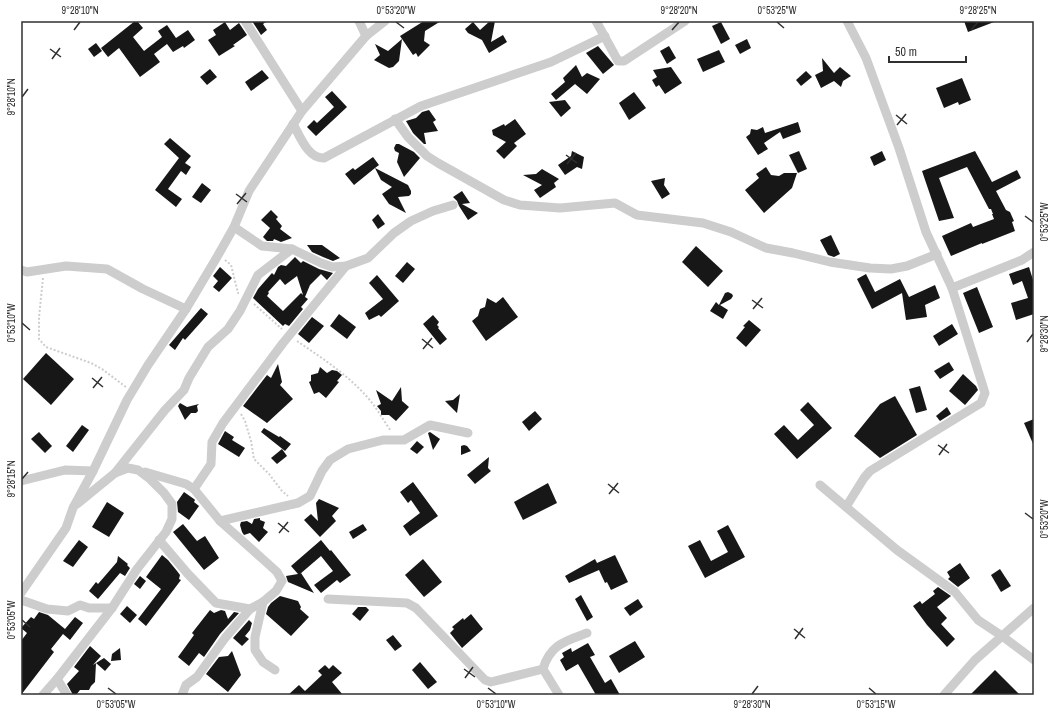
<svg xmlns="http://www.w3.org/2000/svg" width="1055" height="716" font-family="'Archivo Narrow',sans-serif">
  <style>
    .building { fill: #171717; fill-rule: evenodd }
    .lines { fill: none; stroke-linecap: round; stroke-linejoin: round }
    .path { stroke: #cdcdcd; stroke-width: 2; stroke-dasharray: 2 2; stroke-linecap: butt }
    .street { stroke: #cdcdcd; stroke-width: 9 }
    .ticks { fill: none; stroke: #303030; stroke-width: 1.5 }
    .neatline { fill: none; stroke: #303030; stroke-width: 1.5 }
    .ticks-label { font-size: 10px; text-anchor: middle; fill: #303030 }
  </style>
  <rect width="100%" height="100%" fill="#fff"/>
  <!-- building -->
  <g class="building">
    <polygon points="135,21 137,21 143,28 133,37 144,51 162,37 158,31 167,25 176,38 188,30 195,40 184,48 183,46 173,52 167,44 154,54 160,62 140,77 119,48 108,57 101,48"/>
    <polygon points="252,21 267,21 263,24 267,30 261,35"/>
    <polygon points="424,21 441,21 425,31 424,41 430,45 418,57 416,53 413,55 400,36"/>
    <polygon points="490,21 495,21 491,42 503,35 507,42 489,53 482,40 468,33 465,29 473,22 480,30"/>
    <polygon points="964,21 994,21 994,22 968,32"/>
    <polygon points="225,22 230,30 239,23 247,35 233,45 235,46 219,56 208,40 216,35 213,30"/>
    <polygon points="721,22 730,39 721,44 712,26"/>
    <polygon points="402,39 399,61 393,67 389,68 374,60 380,55 375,44 388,51"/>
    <polygon points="747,39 751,48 740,54 735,45"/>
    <polygon points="96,43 102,51 94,57 88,49"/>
    <polygon points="598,46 614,65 603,74 586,53"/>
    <polygon points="669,46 676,58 667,64 660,51"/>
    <polygon points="719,50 725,62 703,72 697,59"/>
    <polygon points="822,58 834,73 840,67 851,76 843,81 841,87 834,81 821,88 815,75 823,71"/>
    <polygon points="576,65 582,77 587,73 600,79 587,94 575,84 556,100 551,94 565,82 563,78"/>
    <polygon points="671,67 682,83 665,94 659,85 656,87 652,80 657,77 653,70"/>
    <polygon points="210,69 217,77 207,85 200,77"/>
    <polygon points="262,70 269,78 251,91 245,82"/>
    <polygon points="806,71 812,77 801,86 796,80"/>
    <polygon points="962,78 971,100 959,105 958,102 944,108 936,88"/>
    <polygon points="332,91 347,107 316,136 307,127 314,120 317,123 334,107 325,97"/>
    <polygon points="634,92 646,108 629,120 619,103"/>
    <polygon points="565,100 571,108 561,117 549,102"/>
    <polygon points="429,110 436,120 433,122 438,131 424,133 426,144 424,144 413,133 406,121 416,118 422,112"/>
    <polygon points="515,119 526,134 514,143 517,146 504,159 496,151 506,142 493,135 492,130 504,124 505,126"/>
    <polygon points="798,122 801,132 783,139 780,132 764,143 768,149 758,155 746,137 750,134 751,129 757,130 763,127 765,133"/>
    <polygon points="170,138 191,156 185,163 191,167 186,175 181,171 168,189 182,199 176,207 155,190 179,158 164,144"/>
    <polygon points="396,144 399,144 414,152 420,158 404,177 397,162 399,153 395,151 394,148"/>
    <polygon points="572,151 584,157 582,169 577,167 565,175 558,165 571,156"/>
    <polygon points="799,151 807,169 798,173 789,155"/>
    <polygon points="882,151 886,160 874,166 870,157"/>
    <polygon points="975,151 992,182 1017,170 1021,178 996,191 1006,210 1010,212 1014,221 1012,222 1015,231 982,244 982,243 951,256 942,236 971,223 973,227 994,219 992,214 993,214 991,209 989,209 967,167 939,178 954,218 939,221 922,171"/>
    <polygon points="373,157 379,165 375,168 408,185 411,191 411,194 409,196 398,197 406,213 389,204 382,194 392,187 381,180 375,168 354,185 345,174 353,168 355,170"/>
    <polygon points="766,167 771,175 779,176 784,173 797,173 792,188 764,213 745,190 759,178 756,174"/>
    <polygon points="542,169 559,179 554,183 556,187 540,198 534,190 542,185 523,175 536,174"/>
    <polygon points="665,178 664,185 670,194 662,199 651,181"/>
    <polygon points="202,183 211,190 201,203 192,197"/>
    <polygon points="462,191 470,203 462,204 478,213 468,220 459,206 457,201 453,197"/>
    <polygon points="271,210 278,217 276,219 282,226 280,229 292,238 281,242 274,239 273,241 267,241 263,237 270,228 261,220"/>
    <polygon points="378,214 385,224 378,229 372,220"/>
    <polygon points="831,235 840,254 834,257 828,255 820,240"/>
    <polygon points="307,245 322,245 340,258 333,261 323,257 312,252"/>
    <polygon points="696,246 723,271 708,287 682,262"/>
    <path d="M295,257L301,263L303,261L319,269L333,273L327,280L321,274L310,285L305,297L308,299L301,307L303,309L289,326L285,324L283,326L253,298L258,289L272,273L274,275L278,267L281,265L286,266ZM297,276L303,295L301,293L283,311L267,296L269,293L268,292L280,279L285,285Z"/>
    <polygon points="407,262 415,269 403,283 395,276"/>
    <polygon points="220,267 232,278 219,292 213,287 218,281 213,276"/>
    <polygon points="1029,267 1034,283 1034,314 1016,320 1011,303 1028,298 1022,281 1013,285 1009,274"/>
    <polygon points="866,274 875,292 900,279 909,297 935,285 940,298 925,305 927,317 906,320 902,293 872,309 857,279"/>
    <polygon points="377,275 399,301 381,317 379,315 369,320 365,313 383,299 369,283"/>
    <polygon points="977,287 993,327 979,333 963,293"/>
    <polygon points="728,292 732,294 733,296 731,299 720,305 728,310 723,319 710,311 716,302 719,305 725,293"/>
    <polygon points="503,297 518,317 486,341 472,321 478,316 480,309 485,307 487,298 496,303"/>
    <polygon points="201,308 208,314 202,321 185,340 183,338 175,350 169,345"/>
    <polygon points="339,314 356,327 347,339 330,326"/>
    <polygon points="433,315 439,322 437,325 439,327 438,328 447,339 440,345 423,324"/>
    <polygon points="312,317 324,326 309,343 298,334"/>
    <polygon points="749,320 761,330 746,347 736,338 745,327 743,326"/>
    <polygon points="952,324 958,334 939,346 933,336"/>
    <polygon points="46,353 74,379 51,405 23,379"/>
    <polygon points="949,362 954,370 940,379 934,371"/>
    <polygon points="278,364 282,382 280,385 293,399 267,423 243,406 267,375 271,378"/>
    <polygon points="320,367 327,373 332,370 337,371 342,375 337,381 339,382 326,398 319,392 314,394 309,382 311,381 311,375 318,373"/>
    <polygon points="963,374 976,386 978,390 965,405 949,391"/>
    <polygon points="920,386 927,410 916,413 909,389"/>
    <polygon points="401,387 402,401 409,407 396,421 389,415 381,415 381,411 377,406 381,404 376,390 392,401"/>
    <polygon points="460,394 457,413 445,401 453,400"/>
    <polygon points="895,396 917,435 880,458 854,436 880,404"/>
    <polygon points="808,402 832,428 797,459 774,434 784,425 798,440 814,425 800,410"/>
    <polygon points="180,403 187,407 199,404 197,406 198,411 196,413 191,413 185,420 178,406"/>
    <polygon points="947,407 951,414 940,421 936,416"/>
    <polygon points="535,411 542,419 529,431 522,422"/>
    <polygon points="1034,419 1034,446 1024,423"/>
    <polygon points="82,425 89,430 73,452 66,446"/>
    <polygon points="264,428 279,437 280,436 291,444 285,451 261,432"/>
    <polygon points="225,431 234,437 232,440 245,448 239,457 218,444"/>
    <polygon points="39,432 52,446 45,453 31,439"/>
    <polygon points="430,432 440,439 433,450 428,433"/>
    <polygon points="417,441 424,447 417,454 410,449"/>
    <polygon points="464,445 467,446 471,451 461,455 461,446"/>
    <polygon points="282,449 287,456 277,464 271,458"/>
    <polygon points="489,457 488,468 491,471 475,484 467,475"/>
    <polygon points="413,482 438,516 410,536 403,526 420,513 411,500 408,503 400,492"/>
    <polygon points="548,483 557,503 523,520 514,502"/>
    <polygon points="184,492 194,499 195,500 194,502 199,506 189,520 178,512 177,502"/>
    <polygon points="319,499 339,508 332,516 336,521 320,537 304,520 311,514 318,521 316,503"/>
    <polygon points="107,502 124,513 109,537 92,527"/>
    <polygon points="260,518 260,520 265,522 263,528 268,532 259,542 250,533 244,535 242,532 240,525 241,522 247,521 252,524 254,519"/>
    <polygon points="183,524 197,541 205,536 219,558 204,570 173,532"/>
    <polygon points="363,524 367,530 353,539 349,532"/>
    <polygon points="728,525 745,557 705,578 688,546 700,540 711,561 728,552 717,531"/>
    <polygon points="79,540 88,547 73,567 63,561"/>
    <polygon points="321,540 330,551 331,550 351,575 340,583 337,580 321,593 314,585 333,571 321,556 300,574 301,573 314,593 288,582 286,576 298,574 291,566"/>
    <polygon points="162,555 168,560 177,571 180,575 179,579 181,580 146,626 138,619 161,589 146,577"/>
    <polygon points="615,555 628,582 611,590 607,582 605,583 599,570 569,583 565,576 595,559 597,563"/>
    <polygon points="118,556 128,564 127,565 130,568 125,576 120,573 98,599 89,591 96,582 98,584 117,562"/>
    <polygon points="423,559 442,582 424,597 405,575"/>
    <polygon points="960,563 970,578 958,587 948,579 950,577 947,572"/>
    <polygon points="1000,569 1011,586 1001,592 991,575"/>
    <polygon points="140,576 146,581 140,589 134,584"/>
    <polygon points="938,587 951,596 937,607 947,618 941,624 955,639 947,647 927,625 913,606 920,601 922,604 935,594 933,591"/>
    <polygon points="581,595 593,617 587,621 575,599"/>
    <polygon points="280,596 298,601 301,607 300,609 309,617 291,636 266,614 268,607 271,603"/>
    <polygon points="638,599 643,607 630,616 624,608"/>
    <polygon points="127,606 137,615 130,623 120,614"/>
    <polygon points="358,607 366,607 369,610 360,621 352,614"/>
    <polygon points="210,610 214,613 221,610 225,611 228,619 234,612 239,613 220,634 204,657 199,653 189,666 178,657 194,635 192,633"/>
    <polygon points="39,612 48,615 65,629 75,617 83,623 70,640 63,634 51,649 54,652 21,695 21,641 27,633 21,628 31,617 34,619"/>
    <polygon points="471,614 483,629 462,648 450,633 454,629 452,627 463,618 464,620"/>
    <polygon points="249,620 252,623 250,630 245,636 249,639 242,646 233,638"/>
    <polygon points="393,635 402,646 395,651 386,640"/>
    <polygon points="635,641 645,657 619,673 609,656"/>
    <polygon points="588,643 595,655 590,657 605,683 611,679 620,695 596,695 578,664 566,671 560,660 564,657 562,653 571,648 572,652"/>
    <polygon points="90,646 101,656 93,665 104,658 111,664 105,671 96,663 95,682 91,686 89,690 80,690 76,695 73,695 67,684 79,671 74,667"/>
    <polygon points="120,648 121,660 111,661 112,654"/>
    <polygon points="232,651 241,675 228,692 206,674 219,657 228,656"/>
    <polygon points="420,662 437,682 428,689 412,670"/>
    <polygon points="325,665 329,669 333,665 342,673 332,682 343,695 288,695 299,685 305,691 322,675 318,671"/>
    <polygon points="995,670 1020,695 970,695"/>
  </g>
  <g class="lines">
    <!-- path -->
    <g class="path">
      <polyline points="225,260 231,265 238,293 239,293"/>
      <polyline points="43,278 39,317 39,339 46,347 91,363 102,369 126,387"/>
      <polyline points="254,304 282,329"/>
      <path d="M297,341C322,358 348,375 368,398C377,408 383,420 391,431"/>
      <polyline points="241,414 245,421 251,441 254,459 269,474 282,491 288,496"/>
    </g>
    <!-- street -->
    <g class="street">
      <polyline points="245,21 302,111"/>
      <polyline points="359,21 366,36"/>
      <polyline points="596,21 618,61 624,61 685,21"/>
      <polyline points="395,119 408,137 427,156 438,163 504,200 520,205 560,208 615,203 637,215 703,223 731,232 766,248 793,253 830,262 870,268 891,269 907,266 937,254"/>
      <path d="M293,124C300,136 308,159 324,158L421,106L551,62L605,36"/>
      <polyline points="234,227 262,246 292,249 321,263 332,267 346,266 368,258 394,233 411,221 433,211 453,205"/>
      <polyline points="21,270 27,272 66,266 107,269 143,289 186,309"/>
      <polyline points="952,288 1022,260 1034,252"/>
      <polyline points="145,472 186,484 194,489 220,521 266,562 277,572 282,581 276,591 263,602 255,637 255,650 263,662 275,670"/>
      <polyline points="115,473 165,410 184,390 189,378 208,347 228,329 240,311 258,275 292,249"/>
      <polyline points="21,481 65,470 93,471"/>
      <polyline points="820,485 897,550 955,592 978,620 1002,636 1034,660"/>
      <polyline points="194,489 211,464 212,442 223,423 283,343 346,266"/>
      <polyline points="846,507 864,478 870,471 981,403 985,393 952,288 926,232 899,148 866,58 847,21"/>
      <polyline points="220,521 298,503 310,496 322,471 330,460 348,449 383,440 404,440 430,425 468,433"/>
      <polyline points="159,540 188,574 216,603 250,609"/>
      <polyline points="21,593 66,528 73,508 93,471 127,400 148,365 186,309 217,257 234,227 249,191 302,111 366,36 385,21"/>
      <polyline points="328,599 407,603 416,608 485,680 491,682 543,669 559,695"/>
      <polyline points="21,600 47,609 68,611 80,605 89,608 112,608"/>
      <path d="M543,669C550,645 565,641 587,633"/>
      <polyline points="57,679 67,695"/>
      <polyline points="43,695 57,679 112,608 137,569 166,532 172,519 172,504 164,493 150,479 138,470 128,468 115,473 77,504"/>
      <polyline points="182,695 186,685 197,677 225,638 250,609 263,602"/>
      <polyline points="944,695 975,660 1034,608"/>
    </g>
  </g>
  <!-- ticks -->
  <path class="ticks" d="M396,22L404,28M777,22L784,28M74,30L80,22M672,30L679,22M971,30L978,22M50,49L61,57M52,59L60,48M22,97L28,89M896,115L907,124M897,125L906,114M566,155L577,163M567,164L576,153M236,194L247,202M237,204L246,193M1025,216L1033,222M752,300L763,308M753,309L762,298M22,323L30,330M422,339L433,348M1027,342L1033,334M423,349L432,338M92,378L103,387M93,388L102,377M938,445L949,453M939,455L947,444M22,479L28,472M608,484L619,493M609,494L618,483M1025,513L1033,519M278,523L289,532M279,533L288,522M22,620L30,627M794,629L805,638M795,639L803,628M464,669L475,677M465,678L473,667M108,688L116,694M488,688L496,694M869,688L876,694M752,694L758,686"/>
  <!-- border -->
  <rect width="1055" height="716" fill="none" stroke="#ffffff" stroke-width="44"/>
  <!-- scale -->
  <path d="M889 56v6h77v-6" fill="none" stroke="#303030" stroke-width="2"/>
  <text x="895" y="56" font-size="12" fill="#303030" stroke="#ffffff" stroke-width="3" paint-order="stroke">50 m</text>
  <rect x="22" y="22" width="1011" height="672" class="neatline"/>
  <g class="ticks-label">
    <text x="80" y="14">9°28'10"N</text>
    <text x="396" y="14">0°53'20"W</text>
    <text x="679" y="14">9°28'20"N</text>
    <text x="777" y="14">0°53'25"W</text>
    <text x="978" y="14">9°28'25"N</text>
    <text transform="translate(11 97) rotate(-90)" y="4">9°28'10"N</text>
    <text transform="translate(1044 222) rotate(-90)" y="4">0°53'25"W</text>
    <text transform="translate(11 323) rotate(-90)" y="4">0°53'10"W</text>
    <text transform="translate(1044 334) rotate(-90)" y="4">9°28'30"N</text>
    <text transform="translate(11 479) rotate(-90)" y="4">9°28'15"N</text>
    <text transform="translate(1044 519) rotate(-90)" y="4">0°53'20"W</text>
    <text transform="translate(11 620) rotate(-90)" y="4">0°53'05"W</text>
    <text x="116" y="708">0°53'05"W</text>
    <text x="496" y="708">0°53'10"W</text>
    <text x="752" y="708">9°28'30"N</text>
    <text x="876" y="708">0°53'15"W</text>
  </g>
</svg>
